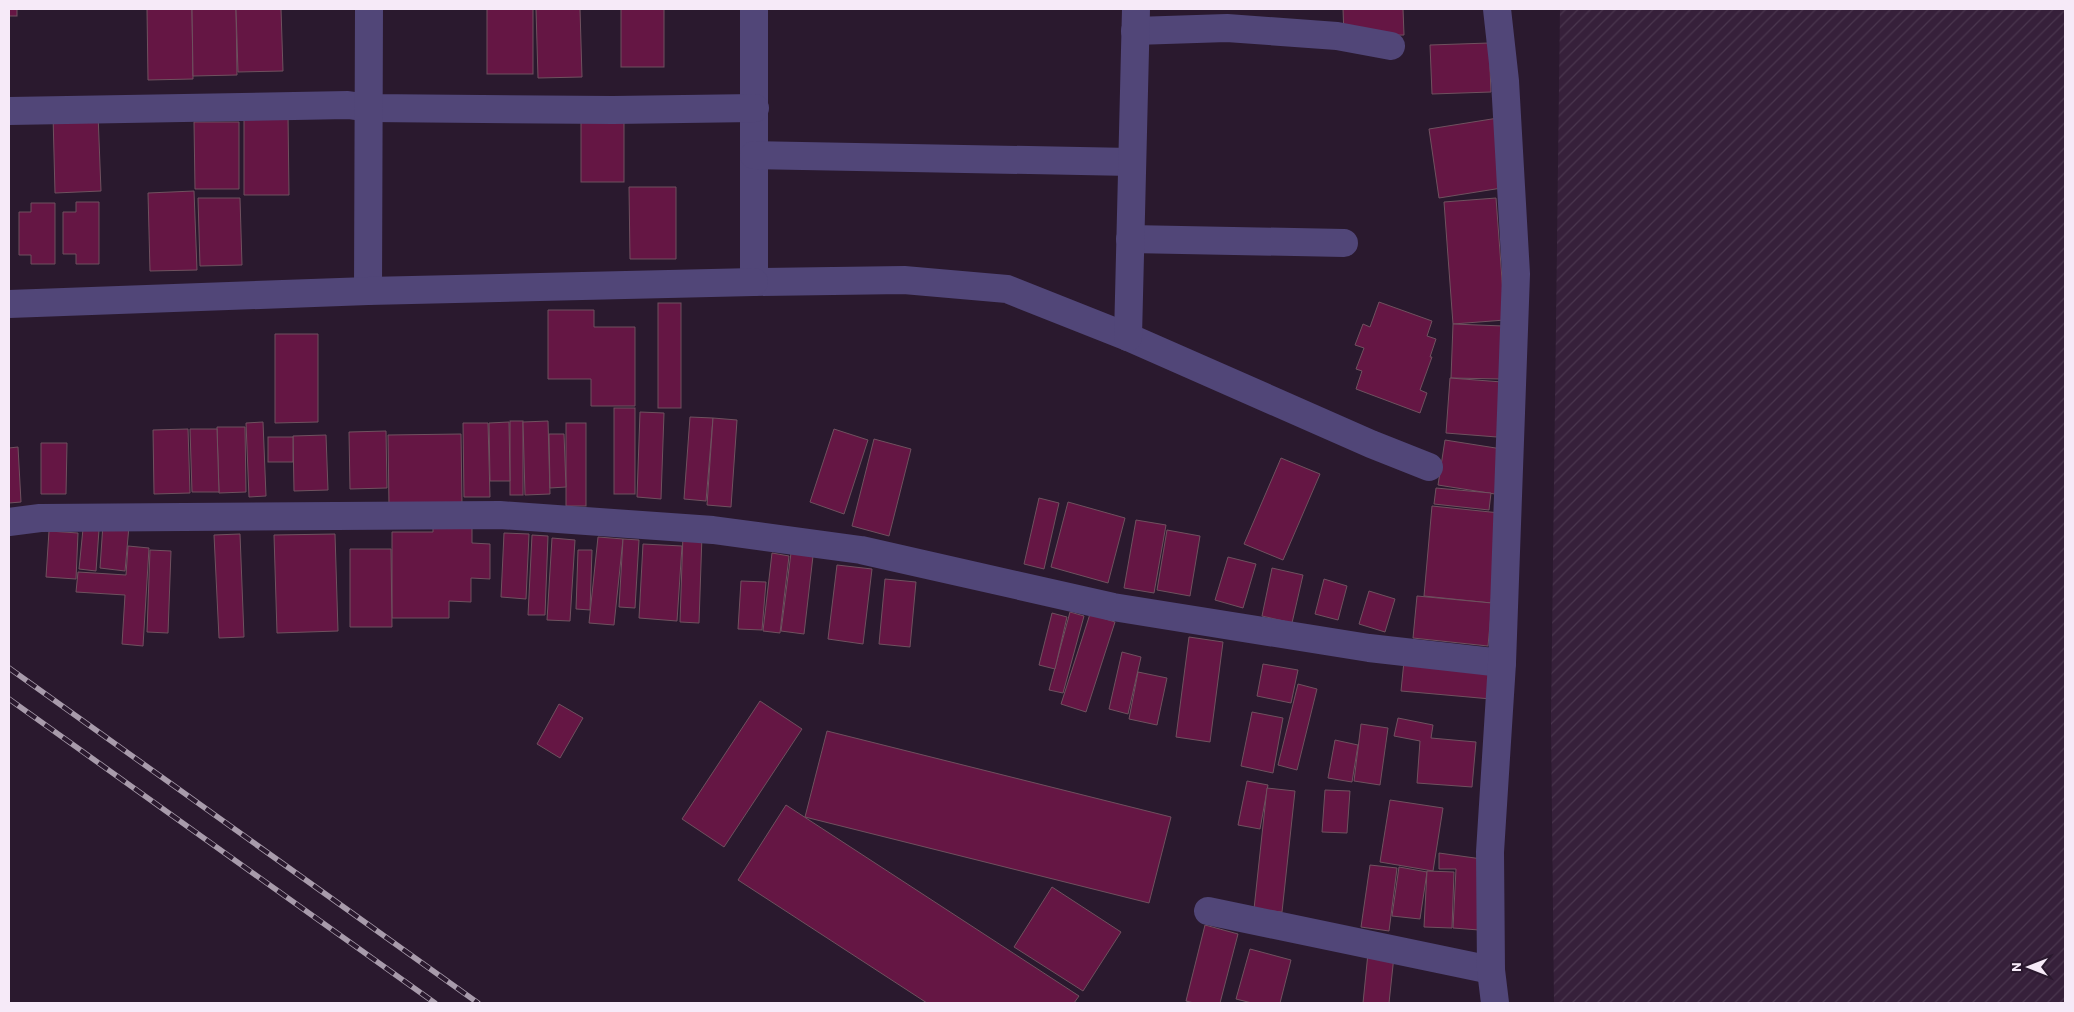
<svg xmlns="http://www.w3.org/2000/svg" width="2074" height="1012" font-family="Barlow,sans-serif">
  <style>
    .industrial { fill: url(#industrial-furrows) }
    .building { fill: #651644; stroke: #6f515f }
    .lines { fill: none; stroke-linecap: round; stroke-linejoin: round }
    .minor { stroke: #514678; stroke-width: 28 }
    .rail-casing { stroke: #a89bab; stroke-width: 5.5 }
    .rail { stroke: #2a192e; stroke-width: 4; stroke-dasharray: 11; stroke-linecap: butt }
  </style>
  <defs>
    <pattern id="industrial-furrows" width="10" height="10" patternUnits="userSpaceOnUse" patternTransform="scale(1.25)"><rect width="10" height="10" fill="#36203a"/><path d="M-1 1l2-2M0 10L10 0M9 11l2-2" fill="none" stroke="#4a364e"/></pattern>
  </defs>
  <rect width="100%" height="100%" fill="#2a192e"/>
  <!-- industrial -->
  <polygon class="industrial" points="1560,9 2065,9 2065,1003 1554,1003 1551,719"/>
  <!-- building -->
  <g class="building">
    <rect x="9" y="9" width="8" height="7"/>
    <polygon points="147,9 192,9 193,79 148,80"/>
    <polygon points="192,9 236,9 237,75 193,76"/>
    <polygon points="236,9 281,9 283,71 238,72"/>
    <rect x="487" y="9" width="46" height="65"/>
    <polygon points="536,9 580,9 582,77 538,78"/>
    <rect x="621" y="9" width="43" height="58"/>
    <polygon points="1343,9 1403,9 1404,35 1344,36"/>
    <polygon points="1489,43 1491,92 1432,94 1430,45"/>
    <polygon points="98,114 101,191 55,193 53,115"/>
    <polygon points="244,115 288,115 289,195 244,195"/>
    <polygon points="1498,118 1508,187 1439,198 1429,129"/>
    <rect x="581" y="121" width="43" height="61"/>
    <polygon points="194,122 239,122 239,189 195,189"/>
    <polygon points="629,187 676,187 676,259 630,259"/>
    <polygon points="194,191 197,270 150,271 148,193"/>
    <polygon points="198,198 240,198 242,265 200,266"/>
    <polygon points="1496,198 1505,320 1453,324 1444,202"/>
    <polygon points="76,202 99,202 99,264 76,264 76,254 63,254 63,212 76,212"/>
    <polygon points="31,203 55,203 55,264 31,264 31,255 19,255 19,212 31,212"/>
    <polygon points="1379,302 1432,321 1427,336 1436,339 1430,357 1432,357 1420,390 1427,393 1420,413 1356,389 1362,371 1356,369 1364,348 1355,345 1363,324 1370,327"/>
    <rect x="658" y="303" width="23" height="105"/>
    <polygon points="548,310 594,310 594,327 635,327 635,406 591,406 591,379 548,379"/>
    <polygon points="1453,324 1503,326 1502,379 1451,378"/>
    <polygon points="275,334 318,334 318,422 275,423"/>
    <polygon points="1450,378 1502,382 1497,437 1446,433"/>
    <rect x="614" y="408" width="21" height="86"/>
    <polygon points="640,412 664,413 661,499 637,497"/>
    <polygon points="690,417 713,418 706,501 684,499"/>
    <polygon points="713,418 737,420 731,507 707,505"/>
    <rect x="510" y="421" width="13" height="74"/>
    <polygon points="548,421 550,494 525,495 523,422"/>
    <polygon points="263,422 266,496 249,497 246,423"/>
    <polygon points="509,422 510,481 490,481 489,423"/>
    <polygon points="463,423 488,423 490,497 464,497"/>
    <rect x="566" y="423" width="20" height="83"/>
    <polygon points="217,427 245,427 246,492 219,493"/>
    <polygon points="188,429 190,493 154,494 153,430"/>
    <polygon points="190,429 217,429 219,492 192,492"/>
    <polygon points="834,429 868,440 844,514 810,502"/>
    <polygon points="386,431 387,488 350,489 349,432"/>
    <polygon points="461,434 462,505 389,506 388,435"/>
    <polygon points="549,434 564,434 566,487 550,488"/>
    <polygon points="326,435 328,490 294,491 293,436"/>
    <rect x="268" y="437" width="25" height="25"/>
    <polygon points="874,439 911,449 889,536 852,526"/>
    <polygon points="1445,440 1502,449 1495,494 1438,485"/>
    <polygon points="41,443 67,443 66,494 41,494"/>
    <polygon points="18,447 21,502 9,503 9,448"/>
    <polygon points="1281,458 1320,474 1283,560 1244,544"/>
    <polygon points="1436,488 1491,493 1489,510 1434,504"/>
    <polygon points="1039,498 1059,503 1044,569 1024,564"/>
    <polygon points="1068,502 1125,518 1108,583 1051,567"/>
    <polygon points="1432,506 1500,513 1491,603 1424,596"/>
    <polygon points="1136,520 1166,525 1154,593 1124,588"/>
    <polygon points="103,524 129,526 125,571 100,568"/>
    <polygon points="433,526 472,527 472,543 490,544 490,579 471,578 471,602 449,601 449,618 392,618 392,532 433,532"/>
    <polygon points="83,529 99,530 96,571 79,569"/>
    <polygon points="1167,530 1200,536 1190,596 1157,590"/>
    <polygon points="49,531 78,533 76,579 46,577"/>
    <polygon points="504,533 529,534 526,599 501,597"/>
    <polygon points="240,534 244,637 219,638 214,535"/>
    <polygon points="335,534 338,631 277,633 274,535"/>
    <polygon points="683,534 702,535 699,623 680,622"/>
    <polygon points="532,535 548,536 545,615 528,615"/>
    <polygon points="598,537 623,539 614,625 589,623"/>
    <polygon points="552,538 575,540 570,621 547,620"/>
    <polygon points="623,539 639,540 635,608 619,607"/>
    <polygon points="643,544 682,546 677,621 639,618"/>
    <polygon points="128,546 149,548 143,646 122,644 125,595 76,592 78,572 126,575"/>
    <polygon points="350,549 391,549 392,627 350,627"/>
    <polygon points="150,550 171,551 168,633 147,632"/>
    <polygon points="578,550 592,550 590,610 576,609"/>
    <polygon points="772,553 789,556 780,633 763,631"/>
    <polygon points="791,553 813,556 804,634 781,631"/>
    <polygon points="1228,557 1256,564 1243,608 1215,600"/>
    <polygon points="837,565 872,569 863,644 828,639"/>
    <polygon points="1272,568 1303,575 1292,623 1262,616"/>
    <polygon points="885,579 916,582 910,647 879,644"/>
    <polygon points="1324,579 1347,586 1338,620 1315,614"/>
    <polygon points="741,581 766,582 762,630 738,629"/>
    <polygon points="1369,591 1395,599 1385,632 1359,624"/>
    <polygon points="1417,596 1492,603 1488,646 1413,638"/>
    <polygon points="1070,612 1084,616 1063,693 1049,690"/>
    <polygon points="1052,613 1067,617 1055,669 1039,665"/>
    <polygon points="1090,614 1115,622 1086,712 1061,704"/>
    <polygon points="1189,637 1223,642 1210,742 1176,737"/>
    <polygon points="1122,652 1141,657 1128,714 1109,709"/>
    <polygon points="1404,661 1494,669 1491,699 1401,691"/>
    <polygon points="1263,664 1298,670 1291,703 1257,696"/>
    <polygon points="1138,672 1167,678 1157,725 1129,719"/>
    <polygon points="1298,684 1317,689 1297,770 1278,765"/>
    <polygon points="760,701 802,729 724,847 682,819"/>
    <polygon points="559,704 583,718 560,758 537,744"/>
    <polygon points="1252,712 1283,718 1273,773 1241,766"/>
    <polygon points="1398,718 1433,725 1431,738 1476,742 1472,787 1417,783 1420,741 1394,736"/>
    <polygon points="1361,724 1388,728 1380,785 1354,781"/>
    <polygon points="827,731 1171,817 1149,903 805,817"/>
    <polygon points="1335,740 1358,745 1352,782 1328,778"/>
    <polygon points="1247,781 1268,785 1260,829 1238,825"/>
    <polygon points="1267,788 1295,791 1282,912 1254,909"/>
    <polygon points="1325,790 1350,791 1347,833 1322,832"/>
    <polygon points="1390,800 1443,808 1433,871 1380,862"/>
    <polygon points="786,805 1079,996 1074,1003 927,1003 738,880"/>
    <polygon points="1439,853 1482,859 1479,930 1453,928 1456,869 1439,869"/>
    <polygon points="1370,865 1397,868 1389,931 1361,927"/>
    <polygon points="1399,867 1427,872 1420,919 1392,916"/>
    <polygon points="1427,871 1454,872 1452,928 1424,927"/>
    <polygon points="1052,887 1121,932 1083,991 1014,947"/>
    <polygon points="1205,925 1238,934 1220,1003 1194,1003 1186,1001"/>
    <polygon points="1250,949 1291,960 1280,1003 1252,1003 1236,999"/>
    <polygon points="1368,953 1394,956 1389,1003 1363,1003"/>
  </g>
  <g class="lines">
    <!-- minor -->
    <g class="minor">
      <polyline points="754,9 754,282 904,280 1007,289 1128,337 1371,444 1429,467"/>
      <polyline points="1135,31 1227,28 1337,36 1391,46"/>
      <polyline points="9,111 348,105 369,108 613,110 755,108"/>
      <polyline points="754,155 1132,162"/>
      <polyline points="1130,239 1344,243"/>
      <polyline points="368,291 369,9"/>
      <polyline points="9,304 368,291 754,282"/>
      <polyline points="1128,337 1136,9"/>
      <polyline points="9,522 40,518 500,515 713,530 861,550 1113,607 1369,648 1502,663"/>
      <polyline points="1208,911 1491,970"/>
      <polyline points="1495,1003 1491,970 1490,852 1502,663 1516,274 1505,81 1497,9"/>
    </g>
    <defs>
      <g id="rail">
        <polyline points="9,668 478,1003"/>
        <polyline points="9,699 435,1003"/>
      </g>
    </defs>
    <!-- rail casing -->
    <use href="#rail" class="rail-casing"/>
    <!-- rail -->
    <use href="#rail" class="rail"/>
  </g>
  <!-- border -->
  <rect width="2074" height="1012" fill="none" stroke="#f6eaf8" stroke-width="20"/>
  <!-- north arrow -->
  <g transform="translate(2029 967) rotate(270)" stroke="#2a192e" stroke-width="4" paint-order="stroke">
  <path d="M0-4L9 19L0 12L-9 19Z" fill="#f6eaf8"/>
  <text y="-8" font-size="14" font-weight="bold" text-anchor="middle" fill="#f6eaf8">N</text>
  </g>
</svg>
